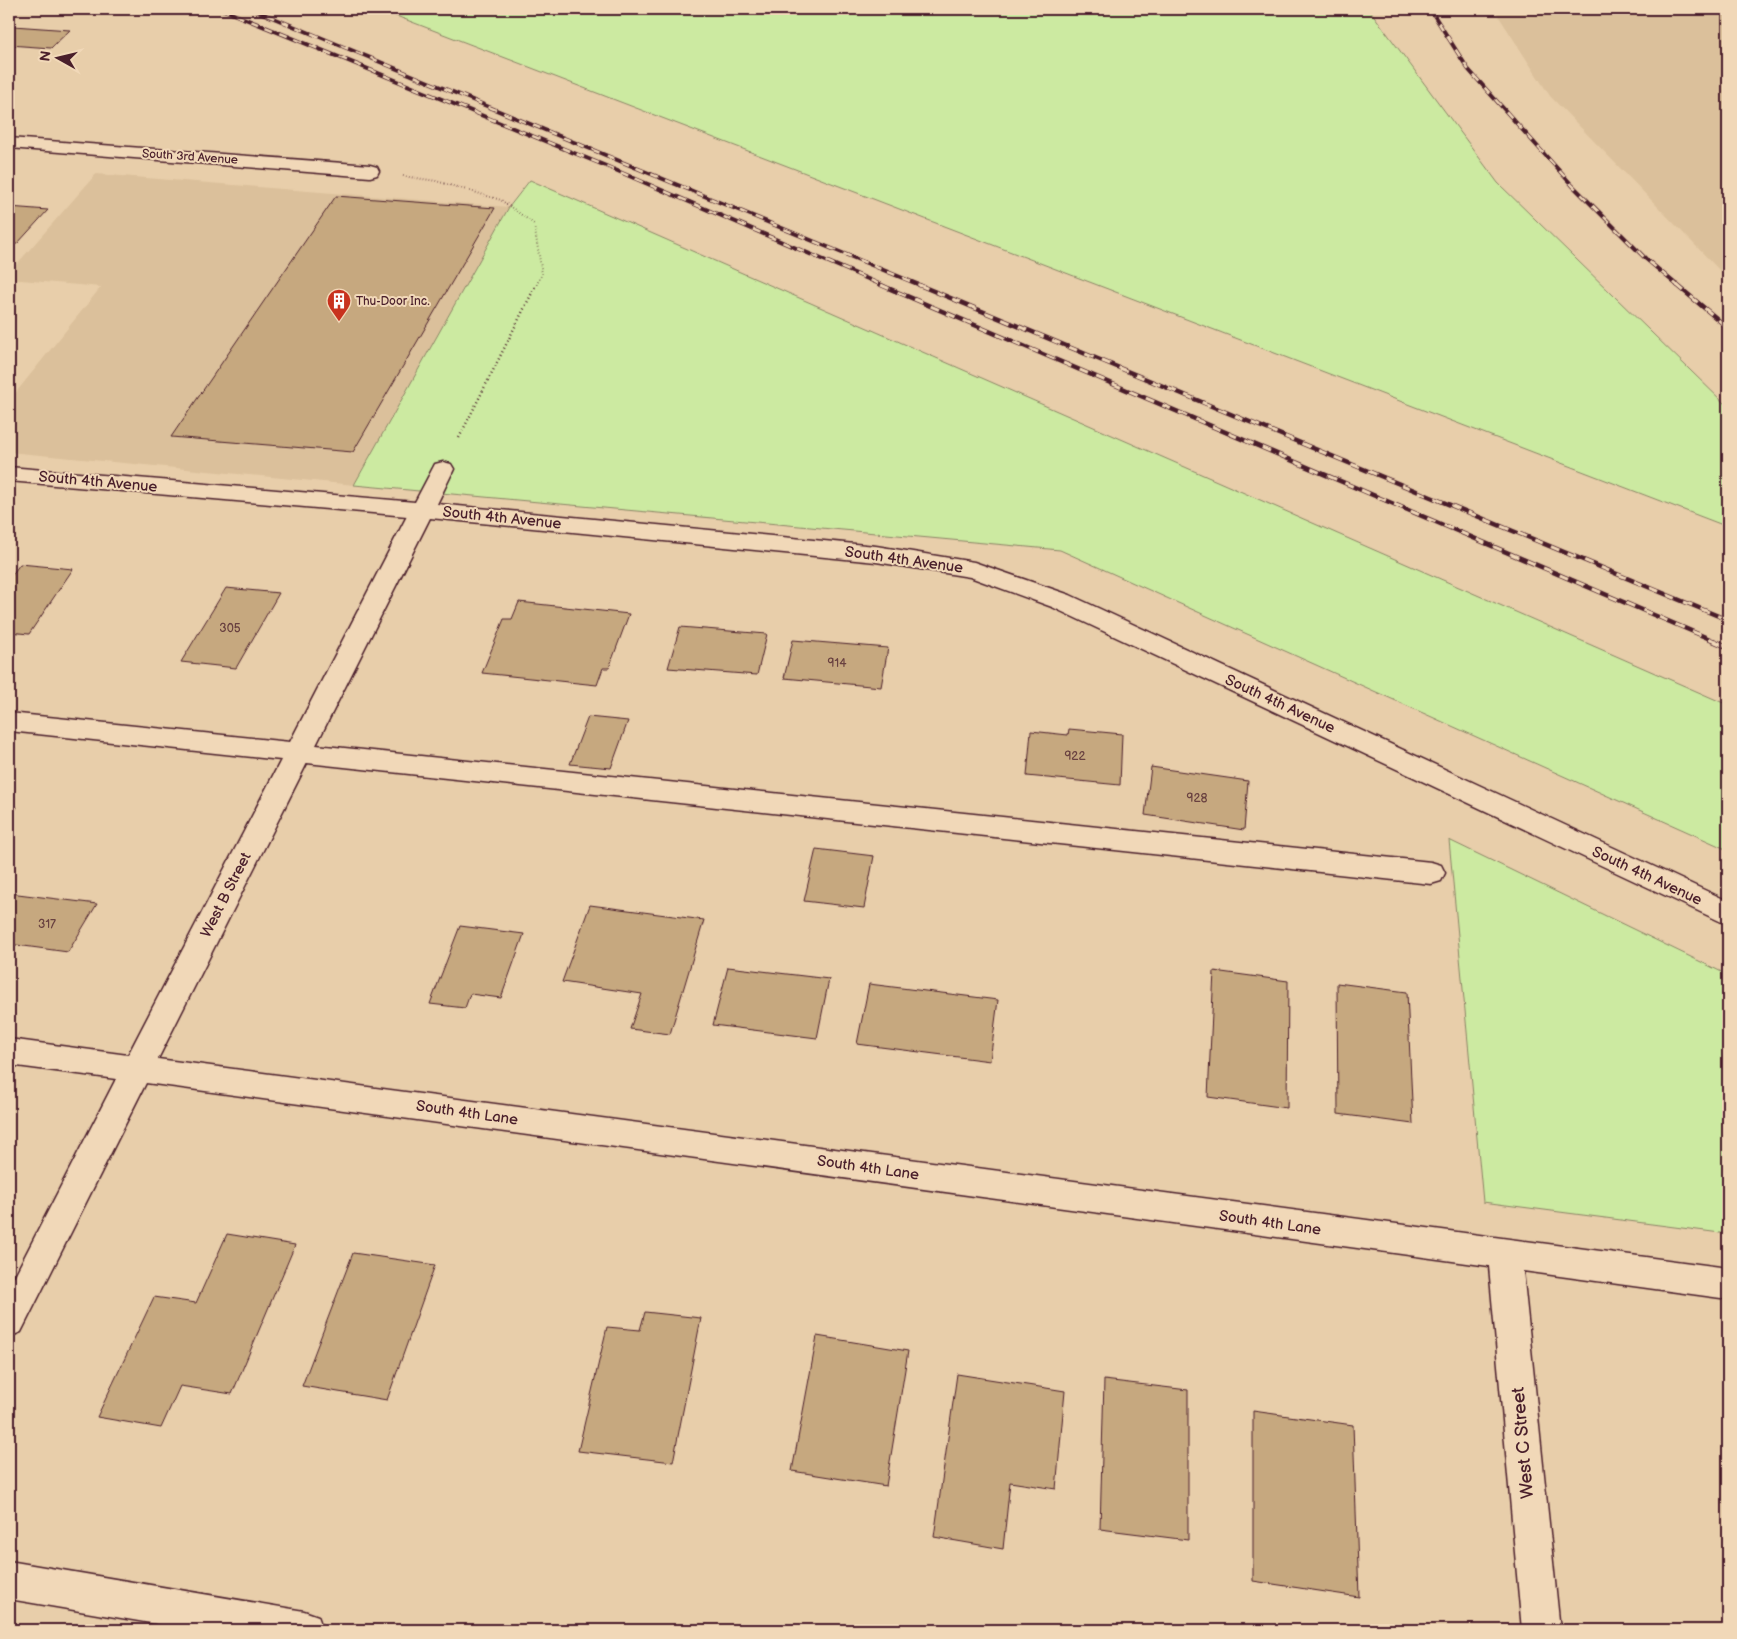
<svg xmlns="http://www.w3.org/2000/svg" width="1737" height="1639" font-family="'Balsamiq Sans',sans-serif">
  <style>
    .built { fill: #dbc09b }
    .green { fill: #cceaa1; stroke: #8b8466 }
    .building { fill: #c6a87f; stroke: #4a1f2b }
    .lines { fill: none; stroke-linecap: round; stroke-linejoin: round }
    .minor-casing { stroke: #4a1f2b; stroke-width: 3 }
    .path-far1 { stroke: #4a1f2b; stroke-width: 2; stroke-dasharray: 0.5 2.5; stroke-linecap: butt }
    .path { stroke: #4a1f2b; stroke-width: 2.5; stroke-dasharray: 1 3; stroke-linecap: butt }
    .minor { fill: #f1d8b8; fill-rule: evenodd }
    .rail-far2-casing { stroke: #4a1f2b; stroke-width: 4 }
    .rail-far1-casing { stroke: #4a1f2b; stroke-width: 4.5 }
    .rail-casing { stroke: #4a1f2b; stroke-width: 5.5 }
    .rail-far2 { stroke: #f1d8b8; stroke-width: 2.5; stroke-dasharray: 8; stroke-linecap: butt }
    .rail-far1 { stroke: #f1d8b8; stroke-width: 3; stroke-dasharray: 9; stroke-linecap: butt }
    .rail { stroke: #f1d8b8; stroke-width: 4; stroke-dasharray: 11; stroke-linecap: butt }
    .labels { text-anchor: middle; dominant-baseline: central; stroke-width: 4; stroke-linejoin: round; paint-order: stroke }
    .far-street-label { font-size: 12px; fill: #4a1f2b; stroke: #f1d8b8 }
    .far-poi-label { font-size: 12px; fill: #4a1f2b; stroke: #f1d8b8; text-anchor: start }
    .number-label { font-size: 12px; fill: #694140 }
    .street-label { font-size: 15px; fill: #4a1f2b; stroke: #f1d8b8 }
    .near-street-label { font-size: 18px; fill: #4a1f2b; stroke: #f1d8b8 }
  </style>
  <rect width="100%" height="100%" fill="#e8ceaa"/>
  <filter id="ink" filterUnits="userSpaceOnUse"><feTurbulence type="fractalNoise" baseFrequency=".02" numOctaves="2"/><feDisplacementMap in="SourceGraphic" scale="10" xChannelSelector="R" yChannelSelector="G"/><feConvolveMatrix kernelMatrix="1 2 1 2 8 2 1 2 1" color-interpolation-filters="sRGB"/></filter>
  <g filter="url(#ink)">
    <!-- built -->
    <g class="built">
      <polygon points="1494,9 1728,9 1728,279 1550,96"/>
      <polygon points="96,174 509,207 354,485 9,452 9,401 101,287 9,279 9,273"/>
    </g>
    <!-- green -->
    <g class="green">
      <polygon points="378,9 1369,9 1498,183 1728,407 1728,527"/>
      <polygon points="530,180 1728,705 1728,850 1060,550 354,485 509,207"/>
      <polygon points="1449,840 1728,975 1728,1234 1483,1202"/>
    </g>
    <!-- building -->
    <g class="building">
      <polygon points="13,26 70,30 51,48 9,45 9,30"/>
      <polygon points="336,196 495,208 353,452 171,437"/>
      <polygon points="9,207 48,210 17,244 9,244"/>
      <polygon points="20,564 73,569 29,634 9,632 9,579"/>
      <polygon points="226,588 279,593 236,668 181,662"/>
      <polygon points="519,602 629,614 609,668 603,668 597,685 482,673 504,619 512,619"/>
      <polygon points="680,627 767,634 757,675 668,668"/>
      <polygon points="793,640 888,648 881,687 784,678"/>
      <polygon points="588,717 628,721 611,768 570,764"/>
      <polygon points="1069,729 1122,734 1120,785 1027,776 1031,731 1068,735"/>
      <polygon points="1151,767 1248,781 1244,830 1145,815"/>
      <polygon points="9,806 17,807 9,821"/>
      <polygon points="816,849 874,856 864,908 804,901"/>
      <polygon points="10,893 97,904 68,952 9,944"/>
      <polygon points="590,905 704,920 670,1034 630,1029 642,994 562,982"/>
      <polygon points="460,926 524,934 501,998 470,994 465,1008 430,1004"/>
      <polygon points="728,967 829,979 817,1038 713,1025"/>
      <polygon points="1214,971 1288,981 1287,1108 1208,1097"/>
      <polygon points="1337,983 1407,992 1413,1124 1338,1114"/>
      <polygon points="869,984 998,1000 990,1061 857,1044"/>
      <polygon points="227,1234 295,1245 232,1394 180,1386 161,1428 97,1417 154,1297 196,1303"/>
      <polygon points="353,1253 435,1265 387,1400 302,1386"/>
      <polygon points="645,1312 701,1318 673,1462 578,1451 607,1327 640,1330"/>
      <polygon points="817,1336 908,1351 886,1486 792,1471"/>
      <polygon points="957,1374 1065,1391 1056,1489 1010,1482 1003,1549 934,1537"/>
      <polygon points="1104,1380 1188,1390 1188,1540 1100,1529"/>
      <polygon points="1253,1411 1353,1425 1359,1597 1253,1581"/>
    </g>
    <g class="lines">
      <defs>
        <g id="minor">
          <polygon points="9,138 370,165 377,167 379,171 377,175 370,177 9,148"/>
          <polygon points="443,462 451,464 454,469 437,504 876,546 974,562 1070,595 1728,901 1728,925 1052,607 970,577 876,562 430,518 316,745 1431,862 1441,865 1445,873 1441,881 1431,884 307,763 158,1059 1728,1268 1728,1299 1523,1271 1560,1630 1522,1630 1489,1266 146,1083 21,1332 9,1337 9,1287 116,1079 9,1065 9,1039 128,1055 281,760 9,731 9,713 290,742 407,516 9,481 9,467 415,502 435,464"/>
          <polygon points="9,1561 304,1611 318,1616 323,1630 192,1630 9,1599"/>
        </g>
      </defs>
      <!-- minor casing -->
      <use href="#minor" class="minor-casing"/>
      <!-- path-far1 -->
      <polyline class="path-far1" points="403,176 436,181 501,200 534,224 542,274 536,286"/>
      <!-- path -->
      <polyline class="path" points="459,438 536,285"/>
      <!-- minor -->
      <use href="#minor" class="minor"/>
      <defs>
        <g id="rail-far2">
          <polyline points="221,9 606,166 884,286"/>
          <polyline points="252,9 922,286"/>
          <polyline points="1430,9 1468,69 1572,185 1646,259 1678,286"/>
        </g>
        <g id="rail-far1">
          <polyline points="881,285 1717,642"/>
          <polyline points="919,285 1728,620"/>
          <polyline points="1677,285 1728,328"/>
        </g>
        <polyline id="rail" points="1714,641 1728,647"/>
      </defs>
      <!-- rail-far2 casing -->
      <use href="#rail-far2" class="rail-far2-casing"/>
      <!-- rail-far1 casing -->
      <use href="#rail-far1" class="rail-far1-casing"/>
      <!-- rail casing -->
      <use href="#rail" class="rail-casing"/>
      <!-- rail-far2 -->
      <use href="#rail-far2" class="rail-far2"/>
      <!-- rail-far1 -->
      <use href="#rail-far1" class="rail-far1"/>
      <!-- rail -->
      <use href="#rail" class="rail"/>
    </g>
  </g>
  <!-- icons -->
  <defs>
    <symbol id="building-pin" viewBox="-11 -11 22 30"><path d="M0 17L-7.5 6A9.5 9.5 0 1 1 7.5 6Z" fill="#c8321e" stroke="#f1d8b8"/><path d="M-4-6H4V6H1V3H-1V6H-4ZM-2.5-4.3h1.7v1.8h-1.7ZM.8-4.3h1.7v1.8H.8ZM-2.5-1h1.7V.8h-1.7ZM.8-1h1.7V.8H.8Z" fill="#fff"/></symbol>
  </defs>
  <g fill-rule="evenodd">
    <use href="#building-pin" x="325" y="287" width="28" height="38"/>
  </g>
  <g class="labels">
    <!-- far-street labels -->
    <g class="far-street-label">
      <text transform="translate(190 157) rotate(4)">South 3rd Avenue</text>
    </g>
    <!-- far-poi labels -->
    <g class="far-poi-label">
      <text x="356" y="301">Thu-Door Inc.</text>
    </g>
    <!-- number labels -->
    <g class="number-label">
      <text x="230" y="628">305</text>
      <text x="837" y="663">914</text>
      <text x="1075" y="756">922</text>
      <text x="1197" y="798">928</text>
      <text x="47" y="924">317</text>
    </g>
    <!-- street labels -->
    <g class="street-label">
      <text transform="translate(98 482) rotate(5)">South 4th Avenue</text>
      <text transform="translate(502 518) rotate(6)">South 4th Avenue</text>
      <text transform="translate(904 560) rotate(8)">South 4th Avenue</text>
      <text transform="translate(1280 704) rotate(25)">South 4th Avenue</text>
      <text transform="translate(1647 876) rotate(25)">South 4th Avenue</text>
      <text transform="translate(226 895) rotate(-63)">West B Street</text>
      <text transform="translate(467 1113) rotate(8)">South 4th Lane</text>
      <text transform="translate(868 1168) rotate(8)">South 4th Lane</text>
      <text transform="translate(1270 1223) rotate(8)">South 4th Lane</text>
    </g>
    <!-- near-street labels -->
    <g class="near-street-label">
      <text transform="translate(1523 1443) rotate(-95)">West C Street</text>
    </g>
  </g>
  <!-- margin -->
  <rect width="1737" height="1639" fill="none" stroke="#f1d8b8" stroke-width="30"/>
  <rect x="15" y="15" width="1707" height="1609" fill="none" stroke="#4a1f2b" stroke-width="2" filter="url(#ink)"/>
  <!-- north arrow -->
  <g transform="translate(58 58) rotate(278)" stroke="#f1d8b8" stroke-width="4" paint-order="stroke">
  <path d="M0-4L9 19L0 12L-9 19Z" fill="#4a1f2b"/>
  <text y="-8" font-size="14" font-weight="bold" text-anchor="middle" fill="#4a1f2b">N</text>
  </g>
</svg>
